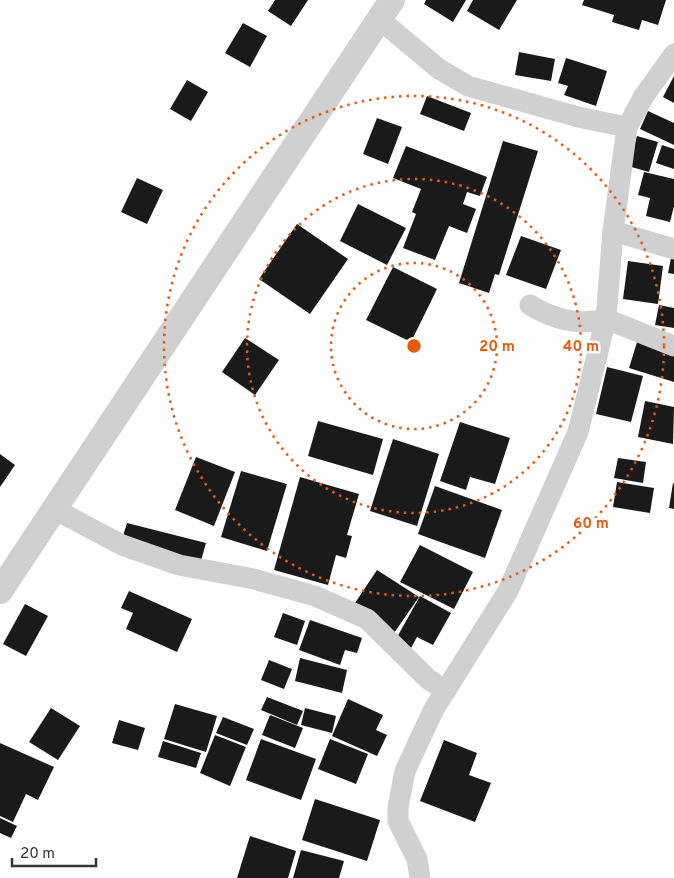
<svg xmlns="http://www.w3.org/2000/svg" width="674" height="878" font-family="Overpass,sans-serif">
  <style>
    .building { fill: #1a1a1a }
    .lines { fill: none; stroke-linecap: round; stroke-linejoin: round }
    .minor { stroke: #d0d0d0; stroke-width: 21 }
    .tertiary { stroke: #d0d0d0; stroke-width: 26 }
    .ring { fill: none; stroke: #e8590c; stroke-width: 2.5; stroke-dasharray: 2.5 5 }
    .centre { fill: #e8590c; stroke: #fff; stroke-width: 2.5 }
    .ring-label { font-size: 15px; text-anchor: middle; font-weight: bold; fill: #e8590c; stroke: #fff; stroke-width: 5; stroke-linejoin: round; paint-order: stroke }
  </style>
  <rect width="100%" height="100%" fill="#fff"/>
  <!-- building -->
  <g class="building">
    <polygon points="275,0 308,0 291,26 268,11"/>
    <polygon points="426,0 466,0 453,22 424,4"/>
    <polygon points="473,0 517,0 499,30 467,11"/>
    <polygon points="584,0 666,0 658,25 642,20 639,30 612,22 614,15 582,5"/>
    <polygon points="243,23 267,36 250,67 225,53"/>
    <polygon points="519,52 555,59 551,81 515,75"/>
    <polygon points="566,58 607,71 596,106 564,95 568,86 558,83"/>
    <polygon points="674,76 674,103 663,97"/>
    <polygon points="187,80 208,92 191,121 170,109"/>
    <polygon points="427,96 471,113 464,131 420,114"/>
    <polygon points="648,111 674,123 674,145 640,129"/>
    <polygon points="377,118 402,127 388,164 363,154"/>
    <polygon points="637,136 658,142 649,172 628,166"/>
    <polygon points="503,141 538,151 499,275 495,274 489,293 459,283"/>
    <polygon points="662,145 674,149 674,169 656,163"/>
    <polygon points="406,146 487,177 480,196 467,192 463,204 476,209 467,233 449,226 435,260 403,248 416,214 412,212 421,189 393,178"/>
    <polygon points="644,172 674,179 674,206 670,222 646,216 650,198 638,195"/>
    <polygon points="137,178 163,190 147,224 121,212"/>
    <polygon points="358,204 406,228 387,265 340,241"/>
    <polygon points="297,224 348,259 310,314 259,279"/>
    <polygon points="521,236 561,250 546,289 506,275"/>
    <polygon points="671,258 674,258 674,274 668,273"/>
    <polygon points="628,261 663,266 658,304 623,299"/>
    <polygon points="393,267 437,289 411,342 366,320"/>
    <polygon points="659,305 674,308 674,328 655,325"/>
    <polygon points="245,338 279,360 255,395 222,372"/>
    <polygon points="638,339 674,350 674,382 629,368"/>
    <polygon points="607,367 643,376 631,422 596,414"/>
    <polygon points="645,401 674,407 673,444 638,437"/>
    <polygon points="318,421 383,439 373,475 308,456"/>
    <polygon points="460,422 510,438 495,484 470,477 466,490 440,481"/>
    <polygon points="393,439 439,454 417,526 370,511"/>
    <polygon points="0,454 15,465 0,487"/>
    <polygon points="196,457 235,472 214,526 175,510"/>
    <polygon points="618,458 646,462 643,483 614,478"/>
    <polygon points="241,471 287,484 267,551 221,537"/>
    <polygon points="300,477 359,494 347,535 352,536 346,558 336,555 328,585 274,570"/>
    <polygon points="617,482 654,488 650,513 613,507"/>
    <polygon points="673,483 674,484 674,509 669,508"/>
    <polygon points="435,486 502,510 485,558 418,534"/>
    <polygon points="127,523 206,543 200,564 122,539"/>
    <polygon points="420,545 473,572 454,609 400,582"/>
    <polygon points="377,570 419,597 394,633 353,606"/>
    <polygon points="129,591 192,619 177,652 126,629 133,613 121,608"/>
    <polygon points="420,596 451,613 433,645 417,637 411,648 396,639"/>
    <polygon points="25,604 48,616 26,656 3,644"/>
    <polygon points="283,613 305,621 297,645 274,637"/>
    <polygon points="310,620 362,638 357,653 345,650 340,665 299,650"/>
    <polygon points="300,658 347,670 342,693 295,681"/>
    <polygon points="269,660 292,669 284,689 261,680"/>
    <polygon points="267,697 303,711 297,725 261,710"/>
    <polygon points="348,699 383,715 376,730 387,735 377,756 332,736"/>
    <polygon points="175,704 217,716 206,752 164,739"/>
    <polygon points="51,708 80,726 58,760 29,742"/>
    <polygon points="305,708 336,716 332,733 301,725"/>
    <polygon points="270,715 303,728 295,748 262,735"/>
    <polygon points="223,717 254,729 247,745 216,733"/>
    <polygon points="119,720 145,728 138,750 112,743"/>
    <polygon points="215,735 246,747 230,786 200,773"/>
    <polygon points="261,739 316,759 301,800 246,780"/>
    <polygon points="330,739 368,754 356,784 318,769"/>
    <polygon points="444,740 477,753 469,775 491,783 475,822 420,801"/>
    <polygon points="163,741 201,753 196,768 158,757"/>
    <polygon points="0,743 54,767 38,800 26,794 13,822 0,816"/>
    <polygon points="315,799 380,820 367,861 302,840"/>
    <polygon points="0,818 17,826 11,838 0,833"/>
    <polygon points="250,836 296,851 288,878 237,878"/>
    <polygon points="301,850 344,861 339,878 293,878"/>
  </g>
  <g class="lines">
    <!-- minor -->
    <g class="minor">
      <polyline points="379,19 439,69 468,86 578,117 627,127"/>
      <polyline points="613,231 674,249"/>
      <path d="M530,305C553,319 579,326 606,319L674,346"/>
      <polyline points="54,509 122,545 179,565 254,579 315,596 367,619 428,679 446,691"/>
      <polyline points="420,878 417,859 398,821 398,807 405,771 434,709 508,591 578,432 606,319 613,231 627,127 644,96 674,54"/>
    </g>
    <!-- tertiary -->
    <polyline class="tertiary" points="0,591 392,0"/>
  </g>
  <!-- distance rings -->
  <g class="ring">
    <circle cx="414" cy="346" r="83"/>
    <circle cx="414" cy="346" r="167"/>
    <circle cx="414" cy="346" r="250"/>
  </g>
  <circle cx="414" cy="346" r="8" class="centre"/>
  <g class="ring-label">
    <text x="497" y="351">20 m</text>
    <text x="581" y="351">40 m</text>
    <text x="591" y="528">60 m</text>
  </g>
  <!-- scale -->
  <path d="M12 858v8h84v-8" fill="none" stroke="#333333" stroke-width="2.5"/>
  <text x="20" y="858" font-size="15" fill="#333333" stroke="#ffffff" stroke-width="4" paint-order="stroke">20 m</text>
</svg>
